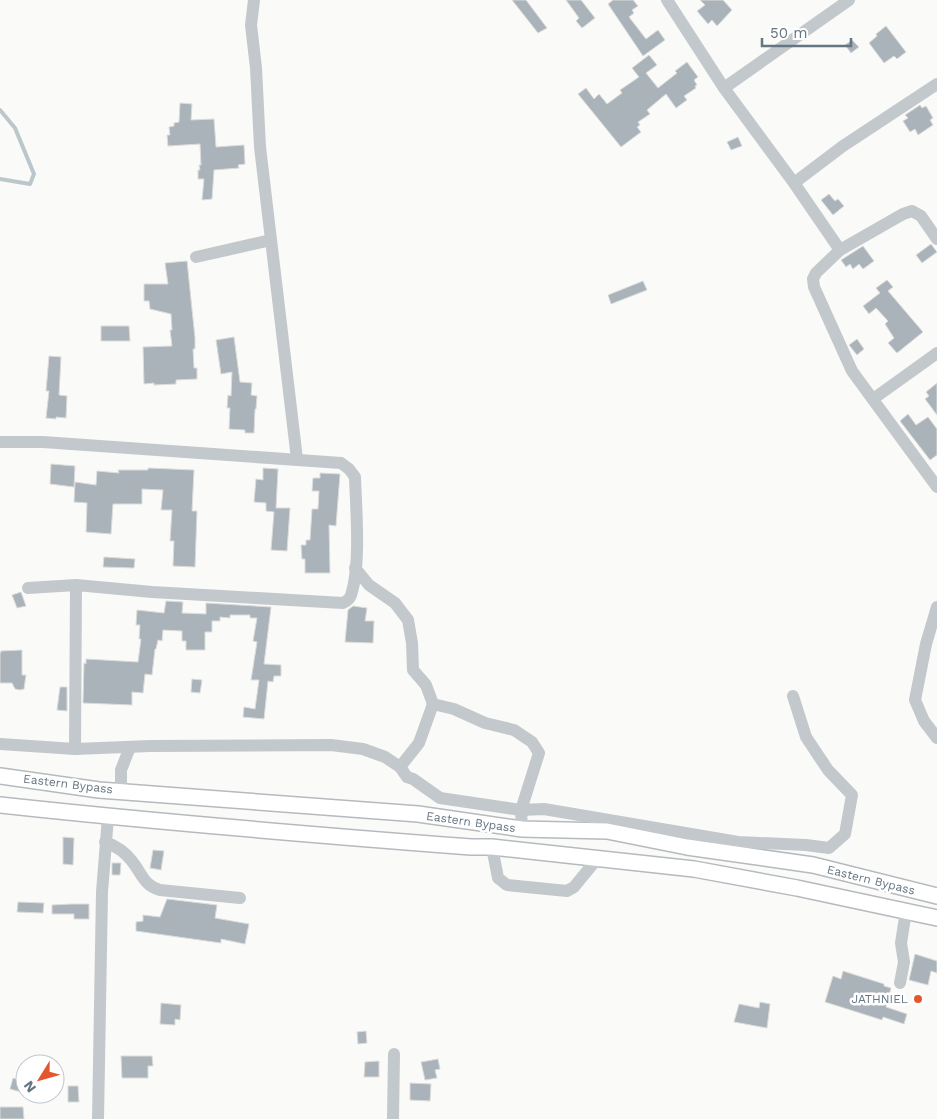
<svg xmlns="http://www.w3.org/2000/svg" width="937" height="1119" font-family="'Work Sans',sans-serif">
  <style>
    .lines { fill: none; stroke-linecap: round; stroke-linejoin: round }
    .stream { stroke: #bbc7cb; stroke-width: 4 }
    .building { fill: #aab3b9; stroke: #dcdcda }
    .major-casing { stroke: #b5babe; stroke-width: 18 }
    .minor { stroke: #c3c8cc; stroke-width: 12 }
    .major { stroke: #fff; stroke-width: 15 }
    .poi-dot { fill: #e4572e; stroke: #fff; stroke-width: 2 }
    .labels { text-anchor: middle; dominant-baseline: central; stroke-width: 5; stroke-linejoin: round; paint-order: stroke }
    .street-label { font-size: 12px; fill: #657683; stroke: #fff }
    .poi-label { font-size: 12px; fill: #657683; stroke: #fff; text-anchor: end }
  </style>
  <rect width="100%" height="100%" fill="#fafaf8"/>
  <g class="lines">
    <!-- stream -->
    <polyline class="stream" points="0,110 15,128 34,174 30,184 0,179"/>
  </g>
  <!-- building -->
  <g class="building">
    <polygon points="512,0 526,0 547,28 538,33"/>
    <polygon points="566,0 581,0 595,18 582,28 576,21 579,18"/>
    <polygon points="613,0 633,0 638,6 632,10 634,13 629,17 646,39 658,30 665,40 643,56 608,4"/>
    <polygon points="700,0 723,0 732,10 717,26 712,20 708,24 697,11 705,5"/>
    <polygon points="886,26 906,52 897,59 894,56 884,63 869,43 877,36 876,34"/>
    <polygon points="852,40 859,47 851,53 845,45"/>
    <polygon points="649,55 657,65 646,73 658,88 677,73 675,71 687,62 698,77 694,80 697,85 695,86 696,88 684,96 687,100 676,108 666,94 647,110 650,114 638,122 640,125 637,127 641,132 621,147 578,94 586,88 594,99 599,94 607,104 622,93 620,90 639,77 632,68"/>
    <polygon points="180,103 192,104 191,120 214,119 216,147 244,145 245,164 238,165 239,168 214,170 212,199 202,200 204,179 198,179 198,170 200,170 199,165 201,165 200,144 168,146 167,135 170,135 169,127 174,126 174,123 179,122"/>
    <polygon points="920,105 922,108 926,106 933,118 930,120 933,125 918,135 915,129 910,132 903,121 908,118 905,115"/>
    <polygon points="738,137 742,146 731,150 727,142"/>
    <polygon points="829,194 835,201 838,199 844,206 833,215 821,200"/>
    <polygon points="931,244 937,252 922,263 916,255"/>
    <polygon points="863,246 874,261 863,269 859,264 853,269 850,264 846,267 841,260"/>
    <polygon points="187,261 195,338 195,349 193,349 194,368 197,368 197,379 176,380 176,384 154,385 154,383 144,384 143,347 172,346 170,330 172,330 171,314 150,309 149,301 144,301 144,284 168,284 165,263"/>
    <polygon points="887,280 893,287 888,291 923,332 897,353 888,343 894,338 885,324 888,321 876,308 869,314 863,306 880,293 876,288"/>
    <polygon points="643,281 647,290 611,304 608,295"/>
    <polygon points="101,326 129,326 130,341 101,341"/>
    <polygon points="234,337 240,382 252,383 251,395 257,396 256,409 255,409 254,433 245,433 245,430 229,429 230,408 227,408 228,395 231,396 232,372 221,374 216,340"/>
    <polygon points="857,339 864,349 857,355 849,345"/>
    <polygon points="49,356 61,357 59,395 67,396 66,418 56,417 56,419 46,418 49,391 46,391"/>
    <polygon points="937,383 937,415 925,399 929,396 926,392"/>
    <polygon points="908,414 916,425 928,417 937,429 937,455 930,460 900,421"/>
    <polygon points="51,464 75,466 74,487 50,484"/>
    <polygon points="148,468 194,470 192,511 197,511 195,567 173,566 174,541 170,541 172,510 161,510 163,490 142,489 142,504 113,504 111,534 86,532 87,503 74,502 75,482 96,485 97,471 119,473 118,470 148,470"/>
    <polygon points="263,468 278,469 276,508 290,508 287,551 271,550 274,512 266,511 266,503 254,502 256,479 263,480"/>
    <polygon points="320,473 340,474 336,526 329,525 330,573 305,573 305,559 302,559 301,545 306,545 306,540 310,540 312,509 318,509 319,491 312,491 313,478 320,478"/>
    <polygon points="104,557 135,559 134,568 103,567"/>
    <polygon points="21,592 26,606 17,608 12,595"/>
    <polygon points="166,601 183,602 182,613 206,614 206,603 271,607 264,664 281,665 281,676 274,676 273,682 268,681 264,719 243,717 244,707 255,709 259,680 251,680 257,642 253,641 257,618 250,618 250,615 230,615 230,618 220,617 220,621 212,621 212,632 205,632 205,650 186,650 186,641 182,641 182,631 163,630 162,641 158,640 156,649 155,649 152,675 145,674 143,693 132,692 132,705 83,703 84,663 86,664 86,659 138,662 141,639 139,639 140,625 136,625 137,610 164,613"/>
    <polygon points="353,606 367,608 365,621 374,621 373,643 345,642 348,610"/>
    <polygon points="22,650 22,675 26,675 24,689 20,690 15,689 12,683 0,683 0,654 1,651"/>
    <polygon points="192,679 202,680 200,693 191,692"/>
    <polygon points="60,687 67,687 67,711 57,710"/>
    <polygon points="63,837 74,838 73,865 63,864"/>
    <polygon points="153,850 164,851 161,870 150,868"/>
    <polygon points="112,863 121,863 120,875 112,875"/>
    <polygon points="167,899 217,905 215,918 249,924 245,944 221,939 221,943 136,931 136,922 143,921 143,915 160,917"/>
    <polygon points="18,902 44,903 43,913 17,912"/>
    <polygon points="72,904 89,904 89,919 74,919 74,914 52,914 52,905"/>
    <polygon points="915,954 937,961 937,973 931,971 928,985 909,980"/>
    <polygon points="843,971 884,984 884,986 891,988 886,1007 907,1014 904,1024 883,1017 882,1020 825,1002 833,976 841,979"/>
    <polygon points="760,1002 770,1004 767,1028 734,1022 739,1004 759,1008"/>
    <polygon points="161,1003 181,1005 180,1020 175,1019 175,1025 160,1024"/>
    <polygon points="366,1031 367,1043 358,1044 357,1032"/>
    <polygon points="121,1056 152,1056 153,1066 148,1066 148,1078 122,1078"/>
    <polygon points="438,1059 440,1069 435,1070 437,1078 425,1080 421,1062"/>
    <polygon points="379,1061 379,1077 364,1077 365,1062"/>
    <polygon points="13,1078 25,1082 25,1093 10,1089"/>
    <polygon points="410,1083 431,1084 430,1101 410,1100"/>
    <polygon points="68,1086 78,1086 79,1102 68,1102"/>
    <polygon points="0,1107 23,1107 24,1119 0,1119"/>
  </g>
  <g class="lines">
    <defs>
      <g id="major">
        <polyline points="0,776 99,790 418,814 522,829 607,831 687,847 813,865 937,896"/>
        <path d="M0,805C156,822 314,835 471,847H492L694,869L797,888L937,918"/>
      </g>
    </defs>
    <!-- major casing -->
    <use href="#major" class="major-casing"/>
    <!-- minor -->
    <g class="minor">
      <polyline points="254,0 251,25 256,68 260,147 297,459"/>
      <polyline points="667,0 724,88 794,183 840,250 903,214 912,211 921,216 937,239"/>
      <polyline points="724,88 849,0"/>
      <polyline points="794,183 843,146 937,84"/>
      <polyline points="840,250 816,273 813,279 814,287 852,371 937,487"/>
      <polyline points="196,257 271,240"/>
      <polyline points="873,399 937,353"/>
      <path d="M0,442H43L341,463L349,469L355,477C356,509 361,565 351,595C350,599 347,601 343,603L152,592L76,585L75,749"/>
      <polyline points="355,568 369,585 395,603 408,620 412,643 413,670 426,685 433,704"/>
      <polyline points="28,588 76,585"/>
      <polyline points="937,607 926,644 915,700 924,721 937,738"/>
      <polyline points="0,744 75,749 150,746 331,745 363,749 385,757 400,767 407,777 413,779 440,798 521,810 522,829"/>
      <polyline points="400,767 419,743 433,704 454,709 485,723 514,730 532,742 539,753 521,810 544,809 738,842 806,845 829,848 845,834 852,795 828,770 806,737 793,696"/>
      <polyline points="121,791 121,770 130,747"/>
      <path d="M105,842C116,846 124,851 131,860C142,873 143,885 160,890L240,898"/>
      <polyline points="492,847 498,878 507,885 567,891 574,887 597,859"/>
      <polyline points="900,983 904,962 901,943 906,911"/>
      <polyline points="98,1119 102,892 108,817"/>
      <polyline points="393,1119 394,1054"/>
    </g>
    <!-- major -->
    <use href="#major" class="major"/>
  </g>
  <!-- markers -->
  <circle class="poi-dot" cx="918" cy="999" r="5"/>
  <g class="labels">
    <!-- street labels -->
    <g class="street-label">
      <text transform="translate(68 784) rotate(7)">Eastern Bypass</text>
      <text transform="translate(471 822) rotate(8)">Eastern Bypass</text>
      <text transform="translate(871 880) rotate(14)">Eastern Bypass</text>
    </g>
    <!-- poi labels -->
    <g class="poi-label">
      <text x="908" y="999">JATHNIEL</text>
    </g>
  </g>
  <!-- north arrow -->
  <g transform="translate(40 1079) rotate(233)"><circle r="24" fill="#ffffff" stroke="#c1c8cd"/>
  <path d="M0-4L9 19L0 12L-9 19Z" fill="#e4572e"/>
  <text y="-8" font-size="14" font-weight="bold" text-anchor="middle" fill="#657683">N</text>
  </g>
  <!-- scale -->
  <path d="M762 38v8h89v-8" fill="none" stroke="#657683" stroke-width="2.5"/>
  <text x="770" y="38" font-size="15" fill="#657683" stroke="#ffffff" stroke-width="4" paint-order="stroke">50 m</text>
</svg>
